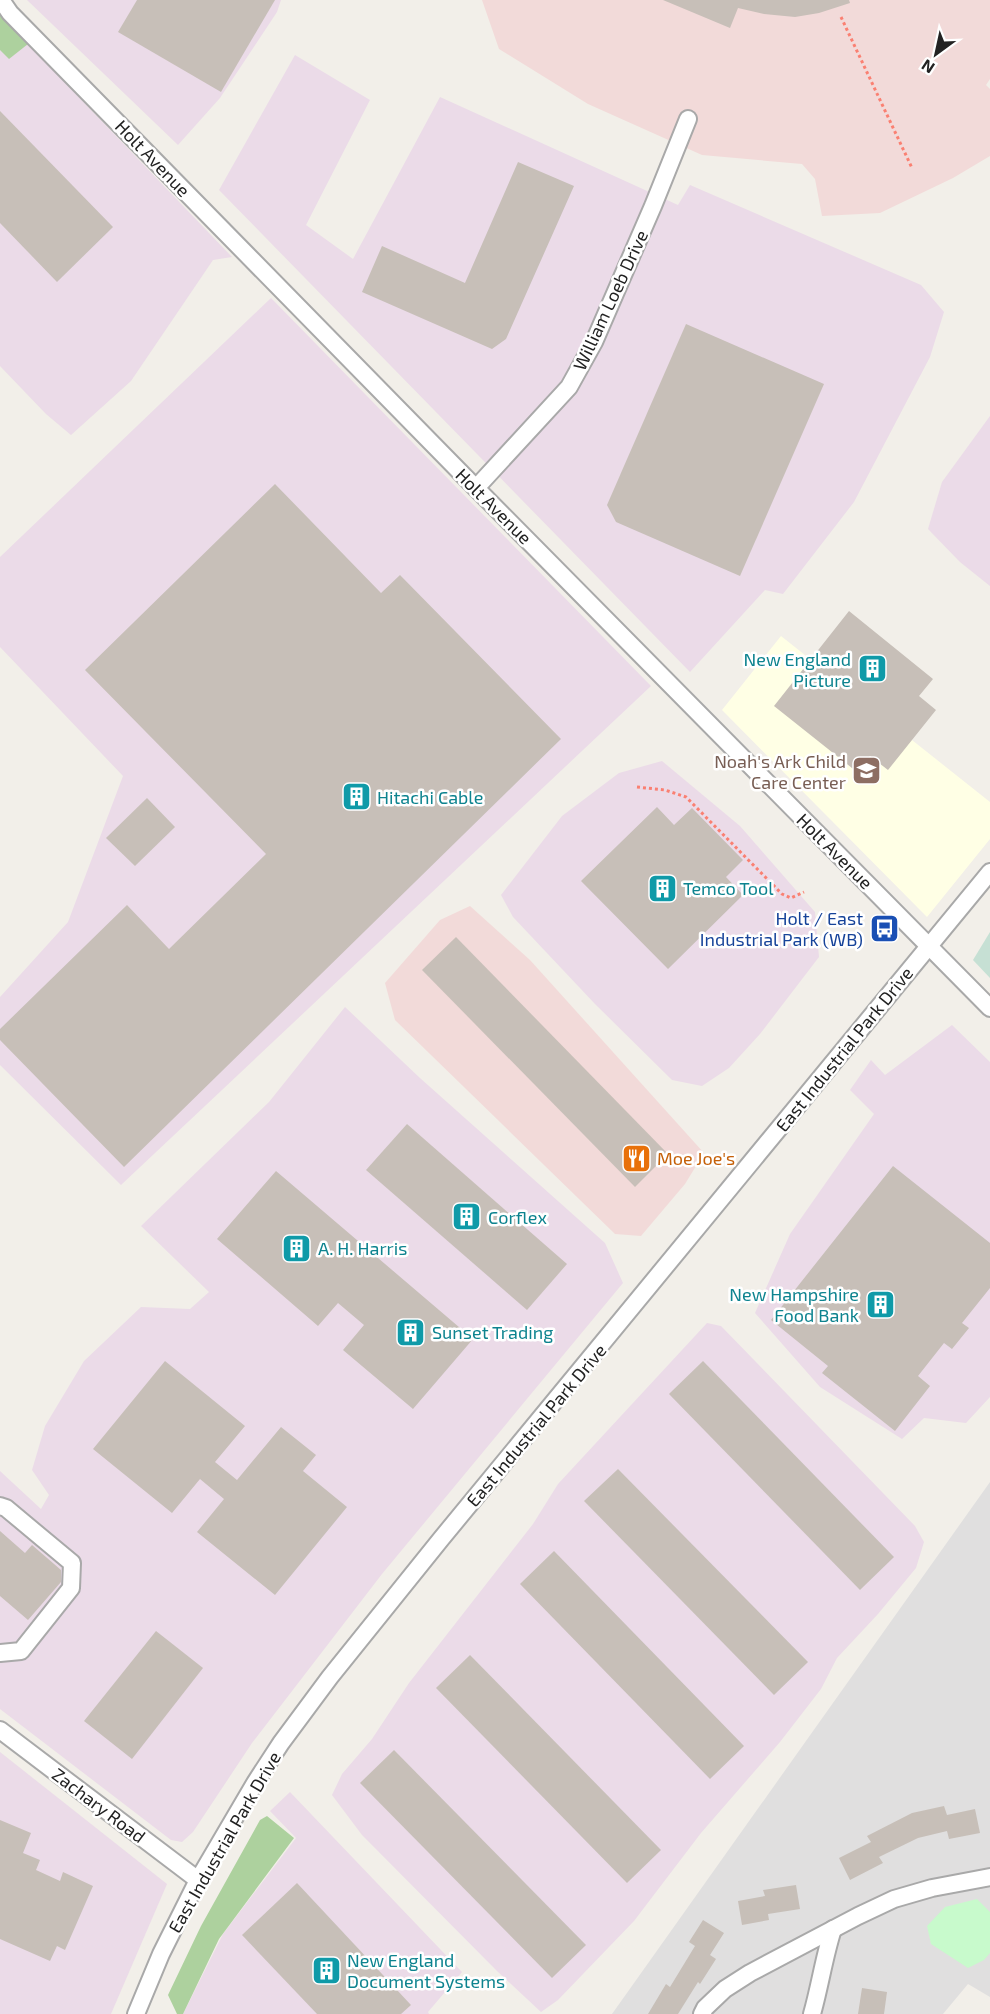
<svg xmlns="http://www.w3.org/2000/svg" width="990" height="2014" font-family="'Exo 2',sans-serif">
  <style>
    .residential { fill: #e0dfdf }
    .commercial { fill: #f2dad9 }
    .industrial { fill: #ebdbe8 }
    .education { fill: #ffffe5 }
    .forest { fill: #add19e }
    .wetland { fill: #c6e0d4 }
    .park { fill: #c8facc }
    .building { fill: #c7bfb8 }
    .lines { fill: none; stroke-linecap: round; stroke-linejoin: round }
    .minor-casing { stroke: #a9a9a9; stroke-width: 20 }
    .path { stroke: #fa8072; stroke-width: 3; stroke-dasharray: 3 3; stroke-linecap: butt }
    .minor { stroke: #fff; stroke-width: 16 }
    .labels { text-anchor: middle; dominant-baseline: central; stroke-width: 5; stroke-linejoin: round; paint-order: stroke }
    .street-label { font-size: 18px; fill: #222; stroke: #fff }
    .culture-label { font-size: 18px; fill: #0d838f; stroke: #fff; text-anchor: start }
    .education-label { font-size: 18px; fill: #785e54; stroke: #fff; text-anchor: end }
    .transit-label { font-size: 18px; fill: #164399; stroke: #fff; text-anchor: end }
    .food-label { font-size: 18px; fill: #c56008; stroke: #fff; text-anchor: start }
  </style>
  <rect width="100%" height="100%" fill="#f2efe9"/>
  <!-- residential -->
  <polygon class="residential" points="990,1482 990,1997 968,1984 943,2014 612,2014"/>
  <!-- commercial -->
  <g class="commercial">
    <polygon points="482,0 990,0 990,79 986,85 990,89 990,156 953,178 880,213 822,216 815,179 802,164 702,155 588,104 499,49"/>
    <polygon points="470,906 530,960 704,1153 685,1184 641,1236 615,1234 395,1020 385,983 440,920"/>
  </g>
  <!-- industrial -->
  <g class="industrial">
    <polygon points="27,0 281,0 277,12 220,98 178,145"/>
    <polygon points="0,15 232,257 213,260 131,381 71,435 46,414 0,366"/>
    <polygon points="295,55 370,100 306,225 353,259 440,97 678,205 690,185 921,285 944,312 930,357 854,502 783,594 765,590 690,672 219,190"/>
    <polygon points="271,298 651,686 121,1185 0,1065 0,997 68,922 123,776 0,647 0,557"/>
    <polygon points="990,416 990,586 960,562 928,529 942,482"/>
    <polygon points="662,761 740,826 815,912 819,957 760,1034 729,1068 702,1086 672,1080 595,1004 513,917 501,895 562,816 619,773"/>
    <polygon points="345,1007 420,1078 605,1243 623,1283 382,1574 252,1743 193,1832 182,1842 171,1840 0,1709 0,1471 41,1509 49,1495 32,1470 45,1426 84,1361 141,1307 190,1309 209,1292 141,1226 269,1102"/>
    <polygon points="952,1025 990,1062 990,1397 966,1423 924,1418 902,1439 820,1387 755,1313 790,1234 874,1114 850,1090 871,1060 885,1075"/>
    <polygon points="707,1323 721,1326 915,1526 924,1542 916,1568 878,1614 837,1658 821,1689 780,1742 701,1833 634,1921 558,2000 541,2012 498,1972 362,1835 332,1795 342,1774 372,1739 409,1683 533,1524 558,1484"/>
    <polygon points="0,1752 167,1884 111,2014 0,2014"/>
    <polygon points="290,1792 462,1972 428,2012 429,2014 183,2014 223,1934 296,1838 270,1811"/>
  </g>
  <!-- education -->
  <polygon class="education" points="781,636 990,802 990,839 927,917 722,710"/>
  <!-- forest -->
  <g class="forest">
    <polygon points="0,15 28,44 9,59 0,50"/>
    <polygon points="267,1816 294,1838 219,1939 183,2014 177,2014 168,1995 201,1926 260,1820"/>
  </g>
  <!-- wetland -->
  <polygon class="wetland" points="990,932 990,978 973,960"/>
  <!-- park -->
  <polygon class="park" points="977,1899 990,1912 990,1953 984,1960 968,1968 931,1944 927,1926 945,1907"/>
  <!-- building -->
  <g class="building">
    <polygon points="137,0 275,0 221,92 118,32"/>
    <polygon points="663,0 849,0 850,3 819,13 795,17 764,14 738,8 730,28"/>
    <polygon points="0,111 113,227 57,282 0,223"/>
    <polygon points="518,162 574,186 506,339 492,349 362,292 382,246 465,283"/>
    <polygon points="686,324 824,384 740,576 616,522 607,505"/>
    <polygon points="275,484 381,593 400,575 561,739 124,1167 0,1040 0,1029 127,905 169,949 266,854 85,670"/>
    <polygon points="849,611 933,679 919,696 936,710 888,770 870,756 857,772 774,706"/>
    <polygon points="147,798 175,827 135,866 106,838"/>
    <polygon points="657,807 674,825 692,808 743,860 726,877 743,895 668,969 581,881"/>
    <polygon points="456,937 668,1154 635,1187 422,970"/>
    <polygon points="407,1124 567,1264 527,1310 366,1170"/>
    <polygon points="893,1166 990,1243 990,1288 962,1323 969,1328 952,1349 944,1343 918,1376 930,1386 895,1431 822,1373 828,1366 771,1320"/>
    <polygon points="276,1171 473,1339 413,1409 343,1350 364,1325 338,1303 318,1326 217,1239"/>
    <polygon points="165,1361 245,1426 215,1462 237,1480 281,1427 316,1455 303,1471 347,1507 275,1595 197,1532 224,1499 200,1479 172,1513 93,1449"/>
    <polygon points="703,1361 894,1557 860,1590 669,1394"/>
    <polygon points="618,1469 808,1662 774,1695 584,1501"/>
    <polygon points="0,1531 25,1553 32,1545 61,1570 61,1582 28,1620 0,1596"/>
    <polygon points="554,1551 744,1746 710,1779 520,1584"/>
    <polygon points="156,1631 203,1668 132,1759 84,1721"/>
    <polygon points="470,1655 661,1850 627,1883 436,1688"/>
    <polygon points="394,1750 586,1945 552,1978 360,1783"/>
    <polygon points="944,1806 947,1815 975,1809 980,1833 949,1839 947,1831 918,1838 879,1857 883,1863 850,1880 839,1858 871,1842 867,1836 912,1813"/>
    <polygon points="0,1820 31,1833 23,1853 40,1860 36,1870 60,1881 63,1872 93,1886 65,1950 57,1946 50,1961 0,1939"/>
    <polygon points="297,1883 411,2005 401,2014 317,2014 242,1935"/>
    <polygon points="796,1885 800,1909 768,1914 769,1920 742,1925 738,1901 765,1896 763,1890"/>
    <polygon points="703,1920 724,1933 710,1955 716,1959 700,1984 698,1982 678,2014 648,2014 666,1984 670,1987 695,1946 689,1942"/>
    <polygon points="862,1988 887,1992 884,2014 858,2014"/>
  </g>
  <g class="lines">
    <defs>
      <g id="minor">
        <polyline points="1,0 10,13 466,478 990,1008"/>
        <polyline points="476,488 569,387 594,342 653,206 688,119"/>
        <polyline points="0,1506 6,1508 72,1563 71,1588 21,1651 0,1653"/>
        <polyline points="0,1730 198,1880"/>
        <polyline points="136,2014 161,1954 198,1880 255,1783 281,1743 330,1677 441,1539 990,872"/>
        <polyline points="702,2014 705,2008 725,1989 750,1973 858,1916 894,1899 932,1888 990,1877"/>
        <path d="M812,2014C820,1986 824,1957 833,1929"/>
      </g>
    </defs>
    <!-- minor casing -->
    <use href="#minor" class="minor-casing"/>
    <!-- path -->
    <g class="path">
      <polyline points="841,17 912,168"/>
      <polyline points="637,787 665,790 686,797 782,894 791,898 804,892"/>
    </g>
    <!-- minor -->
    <use href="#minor" class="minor"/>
  </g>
  <!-- icons -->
  <defs>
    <symbol id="building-square" viewBox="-11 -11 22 22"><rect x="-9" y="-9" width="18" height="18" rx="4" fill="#0f9aa8" stroke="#fff"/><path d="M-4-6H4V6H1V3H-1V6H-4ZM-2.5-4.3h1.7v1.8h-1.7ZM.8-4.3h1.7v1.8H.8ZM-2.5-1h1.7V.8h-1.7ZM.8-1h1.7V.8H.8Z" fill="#fff"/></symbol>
    <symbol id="school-square" viewBox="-11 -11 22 22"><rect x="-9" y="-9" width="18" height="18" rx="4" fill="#8d6e63" stroke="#fff"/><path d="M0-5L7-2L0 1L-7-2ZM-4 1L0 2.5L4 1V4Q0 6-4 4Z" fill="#fff"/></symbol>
    <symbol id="bus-square" viewBox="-11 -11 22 22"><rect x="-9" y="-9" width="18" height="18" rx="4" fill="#1a4fb4" stroke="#fff"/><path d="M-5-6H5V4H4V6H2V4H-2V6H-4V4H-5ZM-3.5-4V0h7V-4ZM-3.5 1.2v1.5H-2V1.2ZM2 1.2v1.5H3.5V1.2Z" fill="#fff"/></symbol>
    <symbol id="restaurant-square" viewBox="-11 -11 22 22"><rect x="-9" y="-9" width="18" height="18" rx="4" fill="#e8710a" stroke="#fff"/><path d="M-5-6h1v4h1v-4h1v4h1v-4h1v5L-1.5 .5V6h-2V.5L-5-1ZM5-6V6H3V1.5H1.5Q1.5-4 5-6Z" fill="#fff"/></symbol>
  </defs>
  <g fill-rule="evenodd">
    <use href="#building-square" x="856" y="652" width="33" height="33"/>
    <use href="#school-square" x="850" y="754" width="33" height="33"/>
    <use href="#building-square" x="340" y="780" width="33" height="33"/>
    <use href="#building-square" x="646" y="872" width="33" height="33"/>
    <use href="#bus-square" x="868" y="912" width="33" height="33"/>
    <use href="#restaurant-square" x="620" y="1142" width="33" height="33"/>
    <use href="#building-square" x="450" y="1200" width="33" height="33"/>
    <use href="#building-square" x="280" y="1232" width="33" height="33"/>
    <use href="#building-square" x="864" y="1288" width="33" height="33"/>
    <use href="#building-square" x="394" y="1316" width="33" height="33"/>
    <use href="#building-square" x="310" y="1954" width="33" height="33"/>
  </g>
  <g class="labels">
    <!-- street labels -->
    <g class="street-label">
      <text transform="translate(153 158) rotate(46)">Holt Avenue</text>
      <text transform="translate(610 300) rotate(-65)">William Loeb Drive</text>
      <text transform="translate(494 506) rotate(45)">Holt Avenue</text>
      <text transform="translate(835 851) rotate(45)">Holt Avenue</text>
      <text transform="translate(844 1049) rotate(-51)">East Industrial Park Drive</text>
      <text transform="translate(536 1425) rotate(-50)">East Industrial Park Drive</text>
      <text transform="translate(99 1805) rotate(37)">Zachary Road</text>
      <text transform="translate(224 1842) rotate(-60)">East Industrial Park Drive</text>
    </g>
    <!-- culture labels -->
    <g class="culture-label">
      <text x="851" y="659" text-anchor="end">New England<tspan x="851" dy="21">Picture</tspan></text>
      <text x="377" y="797">Hitachi Cable</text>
      <text x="683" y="888">Temco Tool</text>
      <text x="488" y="1217">Corflex</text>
      <text x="318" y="1248">A. H. Harris</text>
      <text x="859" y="1294" text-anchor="end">New Hampshire<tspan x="859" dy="21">Food Bank</tspan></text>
      <text x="432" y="1332">Sunset Trading</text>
      <text x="347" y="1960">New England<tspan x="347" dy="21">Document Systems</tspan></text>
    </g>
    <!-- education labels -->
    <g class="education-label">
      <text x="846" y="761">Noah's Ark Child<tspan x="846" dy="21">Care Center</tspan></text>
    </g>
    <!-- transit labels -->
    <g class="transit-label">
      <text x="863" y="918">Holt / East<tspan x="863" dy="21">Industrial Park (WB)</tspan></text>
    </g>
    <!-- food labels -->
    <g class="food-label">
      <text x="657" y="1158">Moe Joe's</text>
    </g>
  </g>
  <!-- north arrow -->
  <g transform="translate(936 54) rotate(213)" stroke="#ffffff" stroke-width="4.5" paint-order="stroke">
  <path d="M0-4.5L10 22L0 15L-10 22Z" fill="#222222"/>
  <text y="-9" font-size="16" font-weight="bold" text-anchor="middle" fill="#222222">N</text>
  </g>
</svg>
